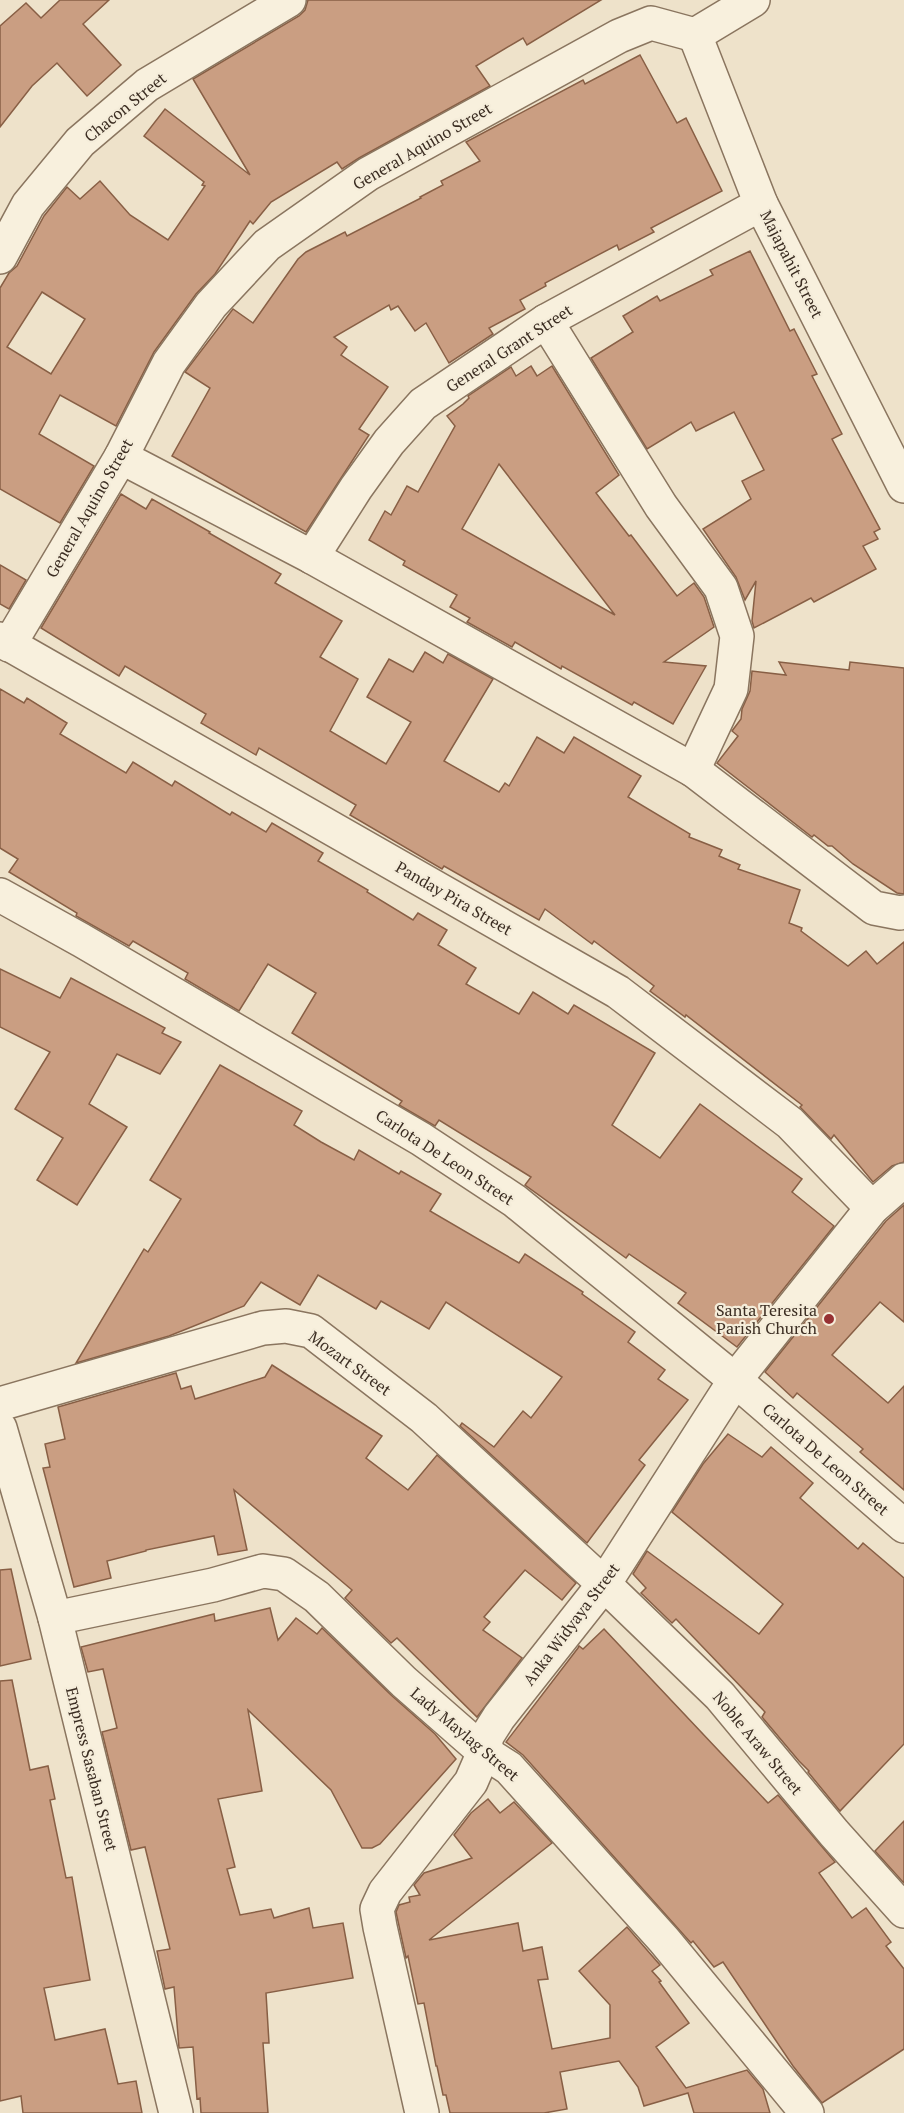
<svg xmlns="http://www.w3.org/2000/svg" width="904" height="2113" font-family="'PT Serif',serif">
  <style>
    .building { fill: #ca9e82; stroke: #885f45; stroke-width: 1.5; fill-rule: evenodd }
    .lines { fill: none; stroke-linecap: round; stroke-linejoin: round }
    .minor-casing { stroke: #8a755f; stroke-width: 36 }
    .minor { stroke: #f8f0dd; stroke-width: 33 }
    .poi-dot { fill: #973133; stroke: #f5edda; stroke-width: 2 }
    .labels { text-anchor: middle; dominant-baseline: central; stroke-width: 4.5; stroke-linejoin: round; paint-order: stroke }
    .street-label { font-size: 16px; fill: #3b2d22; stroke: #f5edda }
    .poi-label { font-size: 16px; fill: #3b2d22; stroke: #f5edda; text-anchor: end }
  </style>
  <rect width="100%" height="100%" fill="#eee2ca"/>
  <!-- building -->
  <g class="building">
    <polygon points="60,0 109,0 83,24 121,65 87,96 57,63 32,86 0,127 0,26 26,3 41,18"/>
    <path d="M308,0H601L527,45L523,38L476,66L490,86L359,158L342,169L337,162L271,202L253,224L250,221L215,274L196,294L154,352L116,426L60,395L39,434L94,466L60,523L0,489V288L9,273L17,266L44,216L67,187L80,199L100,181L130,215L168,240L205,186L202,185L204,182L144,136L165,109L250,175L193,79L299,16L305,10ZM42,292L85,319L51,374L7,347Z"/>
    <polygon points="640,55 677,123 686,118 722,191 651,228 654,232 619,250 617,245 545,283 546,286 520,300 525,309 489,328 493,334 449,363 426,323 415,331 398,306 391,310 389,305 334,337 347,347 341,355 388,387 359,429 369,435 306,532 172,456 210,388 185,372 233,309 253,323 298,259 306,252 345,232 347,236 421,198 420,197 443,185 441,181 480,161 466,142 583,80 585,84"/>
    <polygon points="750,251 790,331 794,329 817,374 812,376 842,434 832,439 880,529 874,532 878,539 863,546 876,569 814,602 811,598 754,628 752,621 756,581 745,600 736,577 703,529 751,499 742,481 764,470 734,412 696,431 691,422 647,449 591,358 633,332 623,316 657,296 660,301 713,275 710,270"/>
    <path d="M531,366L537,376L552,366L619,475L596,493L629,536L631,535L677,596L694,583L704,597L714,627L664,662L706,666L673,724L634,702L632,705L562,666L561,669L515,642L512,647L467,622L470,618L450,607L457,595L403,565L405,561L369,540L385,511L391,515L407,486L418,492L455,426L447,416L463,404L469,398L468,396L511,367L516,376ZM499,464L615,615L462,529Z"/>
    <polygon points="121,494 146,509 152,499 210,532 209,533 281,574 275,583 342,621 320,657 358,679 330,731 386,764 411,722 367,697 389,659 413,672 425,652 443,663 448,654 493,679 444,761 499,792 505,783 509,786 537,737 564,753 574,737 641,776 628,797 690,834 689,837 722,850 719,856 740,865 738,869 800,890 789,923 802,928 801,931 848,966 866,951 877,964 904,942 904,1162 892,1166 873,1182 834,1135 831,1139 800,1107 802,1105 686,1015 685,1017 650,991 654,986 594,941 592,944 545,909 539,920 444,866 442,869 350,815 356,805 259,748 256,755 201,723 206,714 125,666 119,676 41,628"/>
    <polygon points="0,565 26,580 9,609 0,604"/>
    <polygon points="779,662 849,670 850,662 904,668 904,894 897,893 853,864 832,846 828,846 814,835 812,837 717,763 738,736 732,731 741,719 742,709 750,691 752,671 786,675"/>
    <polygon points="0,689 24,703 27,698 67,723 60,734 126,773 133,762 172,786 175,781 230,815 232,812 266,832 272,823 323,853 318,861 368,890 367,892 413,920 418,913 447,930 438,945 476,968 466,984 519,1014 533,992 568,1014 574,1005 655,1053 612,1125 660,1158 700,1104 802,1179 792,1192 834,1226 737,1347 678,1303 686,1293 629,1254 626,1258 525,1185 531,1177 439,1120 435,1126 399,1105 402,1101 292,1033 316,993 268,964 239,1011 185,979 188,973 133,941 129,946 76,916 77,913 9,872 18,859 0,848"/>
    <polygon points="0,969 60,998 71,978 165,1028 162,1033 181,1042 160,1074 117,1054 89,1104 127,1127 77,1205 37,1180 63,1138 15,1109 50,1052 0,1027"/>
    <polygon points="220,1065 302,1111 294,1125 321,1142 354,1160 359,1150 399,1174 401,1171 441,1194 430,1211 519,1263 525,1254 583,1292 582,1294 635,1332 628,1342 665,1370 658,1379 688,1400 639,1460 645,1465 587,1543 460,1426 462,1423 494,1447 523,1411 531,1418 562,1377 446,1302 429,1329 381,1301 376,1309 318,1275 300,1305 261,1282 244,1306 169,1336 76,1363 144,1249 148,1252 181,1199 150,1180"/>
    <polygon points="904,1205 904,1322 880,1302 832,1355 888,1403 904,1386 904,1490 860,1452 863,1449 797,1393 793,1398 765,1372 886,1221"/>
    <polygon points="272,1365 382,1436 366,1458 408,1490 437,1455 576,1583 562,1600 525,1570 484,1617 490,1622 483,1630 522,1658 477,1717 397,1638 391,1643 345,1598 352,1590 234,1490 247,1550 218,1555 214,1536 146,1550 146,1551 107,1561 111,1578 74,1587 43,1468 50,1467 45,1444 65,1439 58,1407 176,1373 181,1389 191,1386 195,1399 265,1377"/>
    <polygon points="728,1434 762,1457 771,1447 813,1483 800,1498 858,1549 863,1543 904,1578 904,1744 840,1811 808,1772 809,1771 799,1761 762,1717 765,1712 676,1619 672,1623 641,1593 646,1588 633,1574 647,1551 759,1634 783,1604 672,1512 703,1464"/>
    <polygon points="11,1569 31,1659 0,1666 0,1570"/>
    <polygon points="270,1608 278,1640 296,1618 317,1634 322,1628 391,1695 435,1734 456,1759 380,1844 372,1848 362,1848 331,1790 248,1710 262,1791 218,1799 235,1867 227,1869 240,1915 271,1909 274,1918 309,1908 313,1928 343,1923 353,1978 266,1993 269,2043 263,2043 268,2113 201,2113 200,2098 197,2099 193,2047 179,2048 174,1987 165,1989 157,1951 170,1949 145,1847 131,1850 102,1732 117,1728 103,1669 88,1672 81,1647 214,1614 215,1621"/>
    <polygon points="604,1629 768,1803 778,1795 835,1862 819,1873 852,1918 866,1908 891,1942 886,1946 904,1969 904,2049 822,2103 793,2066 723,1962 714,1967 693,1941 691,1943 523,1755 506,1742 578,1648 579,1646 583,1649"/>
    <polygon points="12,1680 30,1770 48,1766 55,1799 50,1800 66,1878 72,1877 90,1980 44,1988 55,2040 105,2029 118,2084 136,2081 142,2113 23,2113 21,2096 0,2101 0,1681"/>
    <polygon points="488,1799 500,1813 514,1802 552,1843 429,1940 518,1923 523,1951 542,1947 548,1979 538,1980 552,2049 610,2038 610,2005 579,1971 627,1927 660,1965 652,1971 661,1981 659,1982 689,2023 656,2047 686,2088 747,2070 763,2089 770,2113 694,2113 688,2093 644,2106 638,2087 619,2061 560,2072 567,2109 544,2113 450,2113 446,2095 443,2095 437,2066 436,2066 424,2003 418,2004 408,1956 406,1958 396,1912 399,1905 410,1902 409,1897 420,1895 414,1885 424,1873 472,1858 454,1835 471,1813"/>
    <polygon points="904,1821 904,1883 875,1851"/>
  </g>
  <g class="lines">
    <defs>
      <g id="minor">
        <polyline points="695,35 761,204 904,486"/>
        <polyline points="0,257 28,205 80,142 147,85 289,0"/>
        <polyline points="546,321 661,506 721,588 737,636 731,689 693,770"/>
        <polyline points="121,457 312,557 693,770 874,908 900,913 904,912"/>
        <polyline points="312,557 356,488 389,442 423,404 546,321 761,204"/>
        <polyline points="0,639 618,992 790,1123 872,1208"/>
        <polyline points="9,645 121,457 169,363 211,305 267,245 368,174 619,36 651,23 695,35 753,0"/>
        <polyline points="0,895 81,940 421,1139 515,1201 735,1380 904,1526"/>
        <polyline points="0,1404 263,1328 286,1326 311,1331 424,1418 604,1584 720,1696 834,1833 904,1911"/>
        <polyline points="0,1428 55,1618 176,2113"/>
        <polyline points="55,1618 213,1585 263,1571 284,1574 317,1597 404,1682 484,1752 509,1768 664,1940 807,2113"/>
        <polyline points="422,2113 380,1927 377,1909 385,1892 471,1782 484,1752 487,1736 499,1717 604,1584 735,1380 872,1208 904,1180"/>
      </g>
    </defs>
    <!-- minor casing -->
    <use href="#minor" class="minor-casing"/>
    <!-- minor -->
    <use href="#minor" class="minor"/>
  </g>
  <!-- markers -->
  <circle class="poi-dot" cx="829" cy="1319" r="6"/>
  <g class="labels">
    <!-- street labels -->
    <g class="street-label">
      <text transform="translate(125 107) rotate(-39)">Chacon Street</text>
      <text transform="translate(422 146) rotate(-30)">General Aquino Street</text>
      <text transform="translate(792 264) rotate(63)">Majapahit Street</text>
      <text transform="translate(509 348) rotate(-33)">General Grant Street</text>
      <text transform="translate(89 508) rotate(-60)">General Aquino Street</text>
      <text transform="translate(454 898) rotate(30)">Panday Pira Street</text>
      <text transform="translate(445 1157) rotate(33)">Carlota De Leon Street</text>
      <text transform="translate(350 1363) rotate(36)">Mozart Street</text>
      <text transform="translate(826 1459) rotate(41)">Carlota De Leon Street</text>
      <text transform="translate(571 1624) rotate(-53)">Anka Widyaya Street</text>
      <text transform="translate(465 1734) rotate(40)">Lady Maylag Street</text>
      <text transform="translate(758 1743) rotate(50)">Noble Araw Street</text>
      <text transform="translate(92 1769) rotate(76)">Empress Sasaban Street</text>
    </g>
    <!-- poi labels -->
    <g class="poi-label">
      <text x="817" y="1310">Santa Teresita<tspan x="817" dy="18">Parish Church</tspan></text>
    </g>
  </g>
</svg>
